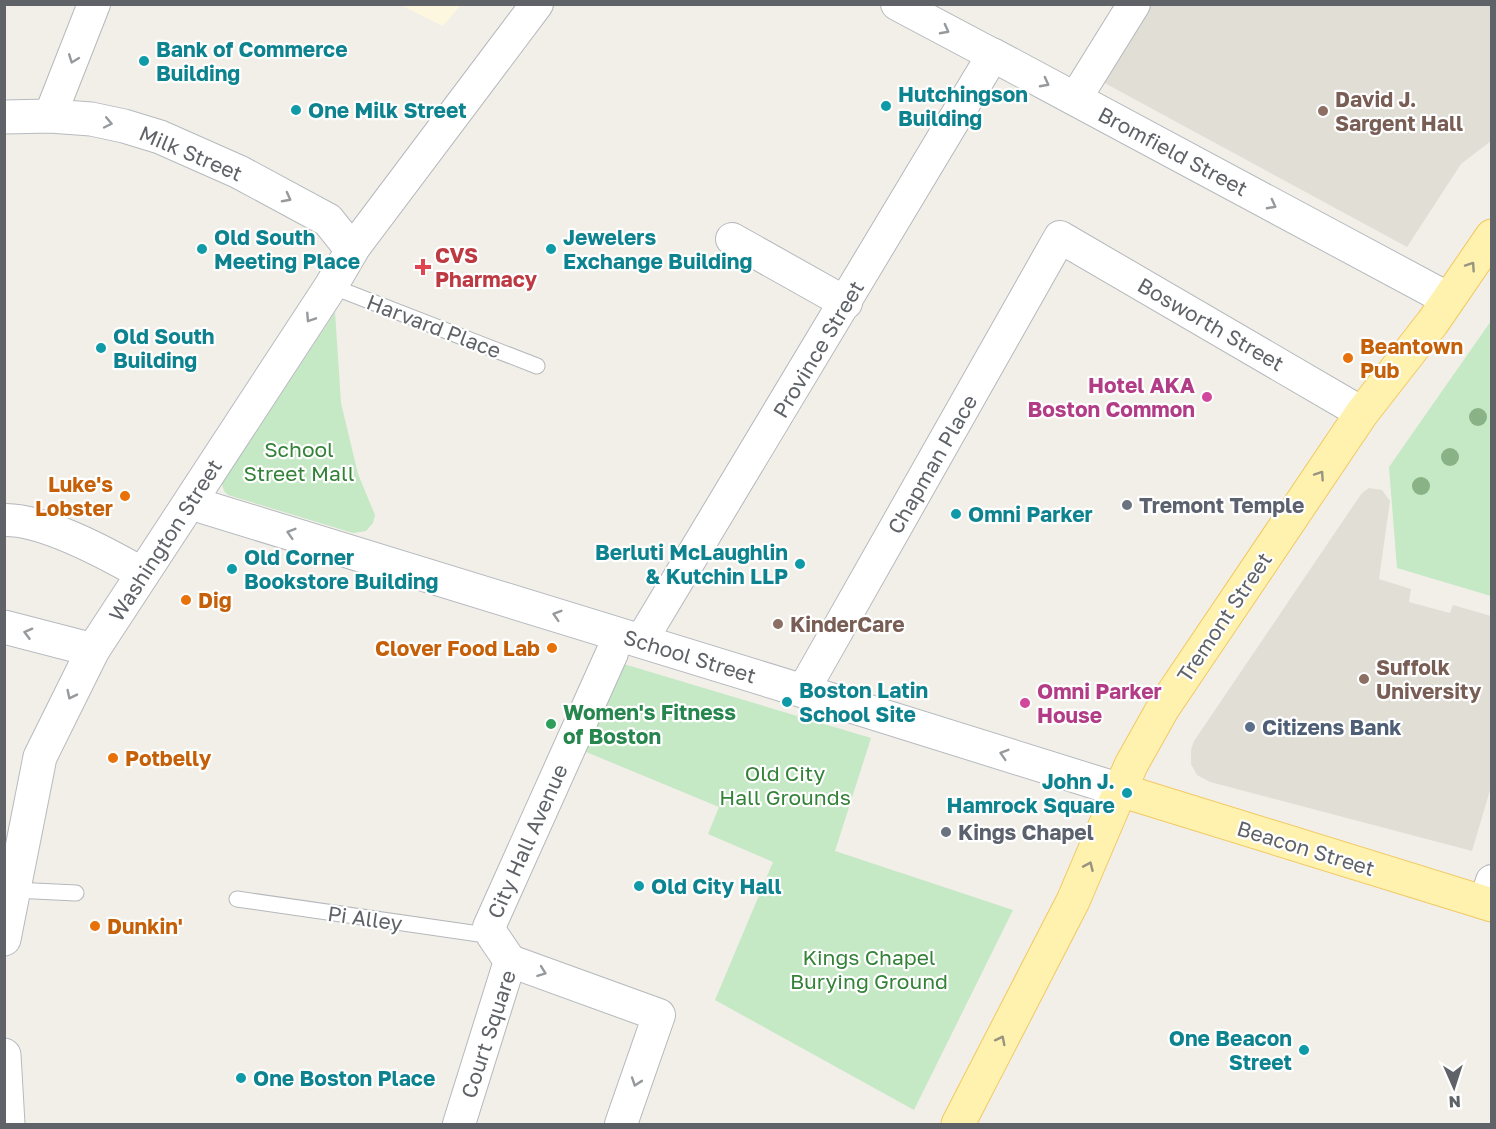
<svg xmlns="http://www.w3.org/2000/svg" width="1496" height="1129" font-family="'Golos Text',sans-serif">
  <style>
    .commercial { fill: #fef7e0 }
    .education { fill: #e1ded6 }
    .green { fill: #c5e8c5 }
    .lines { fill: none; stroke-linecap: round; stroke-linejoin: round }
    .lane-casing { stroke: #b5b8bc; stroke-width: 17 }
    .street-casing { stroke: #b5b8bc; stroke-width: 34 }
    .secondary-casing { stroke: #b6babf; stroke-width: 35 }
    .primary-casing { stroke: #f2c960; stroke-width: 35 }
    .lane { stroke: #fff; stroke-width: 15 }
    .street { stroke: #fff; stroke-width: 32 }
    .secondary { stroke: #fff; stroke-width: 33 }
    .primary { stroke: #fff2af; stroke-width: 33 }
    .tree { fill: #89b387 }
    .oneway { stroke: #979a9d }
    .oneway2 { stroke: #979581 }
    .culture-dot { fill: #0f9aa8; stroke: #fff; stroke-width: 2 }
    .education-dot { fill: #8d6e63; stroke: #fff; stroke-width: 2 }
    .health-dot { fill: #e0444e; stroke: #fff; stroke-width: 2 }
    .food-dot { fill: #e8710a; stroke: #fff; stroke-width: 2 }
    .hotel-dot { fill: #d1479c; stroke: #fff; stroke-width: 2 }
    .worship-dot { fill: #6b7280; stroke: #fff; stroke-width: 2 }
    .leisure-dot { fill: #2e9e5b; stroke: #fff; stroke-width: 2 }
    .service-dot { fill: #5c6f8a; stroke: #fff; stroke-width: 2 }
    .labels { text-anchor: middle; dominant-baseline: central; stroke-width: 4.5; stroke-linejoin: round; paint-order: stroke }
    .culture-label { font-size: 21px; font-weight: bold; fill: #0d838f; stroke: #fff; text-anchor: start }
    .education-label { font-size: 21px; font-weight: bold; fill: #785e54; stroke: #fff; text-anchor: start }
    .street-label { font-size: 21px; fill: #5f6368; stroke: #fff }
    .health-label { font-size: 21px; font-weight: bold; fill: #be3a42; stroke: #fff; text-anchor: start }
    .food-label { font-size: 21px; font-weight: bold; fill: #c56008; stroke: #fff; text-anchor: start }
    .hotel-label { font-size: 21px; font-weight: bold; fill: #b23c85; stroke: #fff; text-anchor: end }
    .park-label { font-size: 21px; fill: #348238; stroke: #fff }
    .worship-label { font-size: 21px; font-weight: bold; fill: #5b616d; stroke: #fff; text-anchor: start }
    .leisure-label { font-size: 21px; font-weight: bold; fill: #27864d; stroke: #fff; text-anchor: start }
    .service-label { font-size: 21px; font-weight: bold; fill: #4e5e75; stroke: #fff; text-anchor: start }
  </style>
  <rect width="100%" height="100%" fill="#f1efe8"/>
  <!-- commercial -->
  <polygon class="commercial" points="401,5 461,5 443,26"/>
  <!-- education -->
  <g class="education">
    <polygon points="1151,5 1491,5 1491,141 1461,164 1407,247 1099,80"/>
    <polygon points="1369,488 1382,490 1390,501 1379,579 1411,589 1409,602 1450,613 1453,605 1491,616 1491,787 1472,851 1210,782 1197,775 1191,764 1191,750 1194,741 1355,503 1362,493"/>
  </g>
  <!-- green -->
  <g class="green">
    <polygon points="335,312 341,403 358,474 375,515 373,523 366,531 353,533 228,495 224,491 222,484"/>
    <polygon points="1491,321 1492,596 1491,596 1397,568 1389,467"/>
    <polygon points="617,662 871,738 835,851 1013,910 914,1110 715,1000 773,862 708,834 719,807 579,749"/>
  </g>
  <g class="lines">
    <defs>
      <g id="lane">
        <polyline points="331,286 537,366"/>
        <polyline points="14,890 76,893"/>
        <polyline points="237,899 493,936"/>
      </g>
      <g id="street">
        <polyline points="1075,99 1134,4"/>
        <polyline points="50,116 94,4"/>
        <polyline points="732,239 846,303"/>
        <polyline points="352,250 537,4"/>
        <path d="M4,520C44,519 108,554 143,574"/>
        <polyline points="641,641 993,55 897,4"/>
        <polyline points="803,691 1060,237 1362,413"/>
        <polyline points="1485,903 1492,881"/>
        <polyline points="510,961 493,936 489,927 612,653"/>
        <polyline points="459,1124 510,961 659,1015 621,1124"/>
      </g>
      <g id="secondary">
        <polyline points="993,55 1448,299"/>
        <polyline points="4,117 50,116 91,119 124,126 160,137 239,172 328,220 352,250 331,286 93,650 40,757 4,939"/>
        <polyline points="191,503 803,691 1120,790"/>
        <polyline points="4,627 93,650"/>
        <polyline points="4,1055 8,1124"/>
      </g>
      <g id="primary">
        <polyline points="1120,790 1492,905"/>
        <polyline points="958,1124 1073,901 1131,765 1163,708 1362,413 1433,322 1492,236"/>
      </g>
    </defs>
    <!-- lane casing -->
    <use href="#lane" class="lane-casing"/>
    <!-- street casing -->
    <use href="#street" class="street-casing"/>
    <!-- secondary casing -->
    <use href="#secondary" class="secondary-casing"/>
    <!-- primary casing -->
    <use href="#primary" class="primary-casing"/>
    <!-- lane -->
    <use href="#lane" class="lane"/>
    <!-- street -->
    <use href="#street" class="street"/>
    <!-- secondary -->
    <use href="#secondary" class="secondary"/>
    <!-- primary -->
    <use href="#primary" class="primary"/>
  </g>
  <!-- trees -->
  <g class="tree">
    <circle cx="1478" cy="417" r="9"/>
    <circle cx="1450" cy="457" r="9"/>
    <circle cx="1421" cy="486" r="9"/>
  </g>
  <!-- one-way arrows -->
  <defs><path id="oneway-chevron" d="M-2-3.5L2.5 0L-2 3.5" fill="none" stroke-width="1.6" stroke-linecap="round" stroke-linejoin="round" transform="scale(1.5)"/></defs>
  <g class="oneway">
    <use href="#oneway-chevron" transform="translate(945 30) rotate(28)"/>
    <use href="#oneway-chevron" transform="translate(73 59) rotate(111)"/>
    <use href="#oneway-chevron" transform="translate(1045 83) rotate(28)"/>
    <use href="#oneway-chevron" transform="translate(108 123) rotate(12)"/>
    <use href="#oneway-chevron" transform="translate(287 198) rotate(28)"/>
    <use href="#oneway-chevron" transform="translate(1272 205) rotate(28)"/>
    <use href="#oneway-chevron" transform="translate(310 318) rotate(123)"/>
    <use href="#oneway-chevron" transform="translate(291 533) rotate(-163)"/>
    <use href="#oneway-chevron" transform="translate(557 615) rotate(-163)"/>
    <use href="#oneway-chevron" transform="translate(28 633) rotate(-165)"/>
    <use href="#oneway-chevron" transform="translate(71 695) rotate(116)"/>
    <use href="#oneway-chevron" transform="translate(1004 754) rotate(-163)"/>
    <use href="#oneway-chevron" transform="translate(542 972) rotate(20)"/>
    <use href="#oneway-chevron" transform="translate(636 1082) rotate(109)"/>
  </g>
  <g class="oneway2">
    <use href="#oneway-chevron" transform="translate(1471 266) rotate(-56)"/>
    <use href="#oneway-chevron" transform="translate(1320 475) rotate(-56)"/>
    <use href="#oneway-chevron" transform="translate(1089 866) rotate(-66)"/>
    <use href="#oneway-chevron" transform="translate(1001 1040) rotate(-63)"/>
  </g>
  <!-- markers -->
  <g class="culture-dot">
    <circle cx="144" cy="61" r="6"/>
    <circle cx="886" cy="106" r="6"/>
    <circle cx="296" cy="110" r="6"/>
    <circle cx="202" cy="249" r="6"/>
    <circle cx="551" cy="249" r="6"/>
    <circle cx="101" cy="348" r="6"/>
    <circle cx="956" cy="514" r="6"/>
    <circle cx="800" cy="564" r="6"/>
    <circle cx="232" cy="569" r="6"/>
    <circle cx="787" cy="702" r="6"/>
    <circle cx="1127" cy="793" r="6"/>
    <circle cx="639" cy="886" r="6"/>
    <circle cx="1304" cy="1050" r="6"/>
    <circle cx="241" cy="1078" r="6"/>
  </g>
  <g class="education-dot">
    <circle cx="1323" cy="111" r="6"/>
    <circle cx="778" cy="624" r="6"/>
    <circle cx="1364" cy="679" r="6"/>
  </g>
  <path class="health-dot" d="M420 258h6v6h6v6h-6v6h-6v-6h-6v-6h6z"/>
  <g class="food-dot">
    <circle cx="1348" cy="358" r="6"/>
    <circle cx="125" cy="496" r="6"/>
    <circle cx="186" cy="600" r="6"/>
    <circle cx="552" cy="648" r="6"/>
    <circle cx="113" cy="758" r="6"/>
    <circle cx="95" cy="926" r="6"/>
  </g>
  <g class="hotel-dot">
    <circle cx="1207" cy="397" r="6"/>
    <circle cx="1025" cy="703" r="6"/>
  </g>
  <g class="worship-dot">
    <circle cx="1127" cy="505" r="6"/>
    <circle cx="946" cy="832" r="6"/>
  </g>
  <circle class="leisure-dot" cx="551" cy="724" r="6"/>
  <circle class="service-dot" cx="1250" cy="727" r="6"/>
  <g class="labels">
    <!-- culture labels -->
    <g class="culture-label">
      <text x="156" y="49">Bank of Commerce<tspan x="156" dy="24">Building</tspan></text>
      <text x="898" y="94">Hutchingson<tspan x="898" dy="24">Building</tspan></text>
      <text x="308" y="110">One Milk Street</text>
      <text x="214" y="237">Old South<tspan x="214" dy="24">Meeting Place</tspan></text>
      <text x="563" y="237">Jewelers<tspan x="563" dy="24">Exchange Building</tspan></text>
      <text x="113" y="336">Old South<tspan x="113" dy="24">Building</tspan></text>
      <text x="968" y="514">Omni Parker</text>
      <text x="788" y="552" text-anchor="end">Berluti McLaughlin<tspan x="788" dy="24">&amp; Kutchin LLP</tspan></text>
      <text x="244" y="557">Old Corner<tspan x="244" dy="24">Bookstore Building</tspan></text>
      <text x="799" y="690">Boston Latin<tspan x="799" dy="24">School Site</tspan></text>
      <text x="1115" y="781" text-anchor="end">John J.<tspan x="1115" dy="24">Hamrock Square</tspan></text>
      <text x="651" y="886">Old City Hall</text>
      <text x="1292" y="1038" text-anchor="end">One Beacon<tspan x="1292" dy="24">Street</tspan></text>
      <text x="253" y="1078">One Boston Place</text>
    </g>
    <!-- education labels -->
    <g class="education-label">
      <text x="1335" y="99">David J.<tspan x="1335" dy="24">Sargent Hall</tspan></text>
      <text x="790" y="624">KinderCare</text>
      <text x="1376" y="667">Suffolk<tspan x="1376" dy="24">University</tspan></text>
    </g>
    <!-- street labels -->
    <g class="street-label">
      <text transform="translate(1173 151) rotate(28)">Bromfield Street</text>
      <text transform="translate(191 153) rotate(23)">Milk Street</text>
      <text transform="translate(1211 324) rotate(30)">Bosworth Street</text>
      <text transform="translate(434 326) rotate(21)">Harvard Place</text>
      <text transform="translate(818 349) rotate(-59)">Province Street</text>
      <text transform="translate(932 464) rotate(-60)">Chapman Place</text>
      <text transform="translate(165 540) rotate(-57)">Washington Street</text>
      <text transform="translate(1224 617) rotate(-56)">Tremont Street</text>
      <text transform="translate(690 656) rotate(17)">School Street</text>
      <text transform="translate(527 841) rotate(-66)">City Hall Avenue</text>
      <text transform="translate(1306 848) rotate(17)">Beacon Street</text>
      <text transform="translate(365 918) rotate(8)">Pi Alley</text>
      <text transform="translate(488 1034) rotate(-72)">Court Square</text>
    </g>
    <!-- health labels -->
    <g class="health-label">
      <text x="435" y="255">CVS<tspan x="435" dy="24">Pharmacy</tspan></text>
    </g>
    <!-- food labels -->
    <g class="food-label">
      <text x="1360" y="346">Beantown<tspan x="1360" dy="24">Pub</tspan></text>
      <text x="113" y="484" text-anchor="end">Luke's<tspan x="113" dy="24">Lobster</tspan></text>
      <text x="198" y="600">Dig</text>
      <text x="540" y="648" text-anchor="end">Clover Food Lab</text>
      <text x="125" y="758">Potbelly</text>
      <text x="107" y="926">Dunkin'</text>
    </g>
    <!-- hotel labels -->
    <g class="hotel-label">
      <text x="1195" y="385">Hotel AKA<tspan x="1195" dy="24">Boston Common</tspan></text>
      <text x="1037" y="691" text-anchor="start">Omni Parker<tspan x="1037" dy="24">House</tspan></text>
    </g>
    <!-- park labels -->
    <g class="park-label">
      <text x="299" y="449">School<tspan x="299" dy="24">Street Mall</tspan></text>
      <text x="785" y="773">Old City<tspan x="785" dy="24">Hall Grounds</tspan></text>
      <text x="869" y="957">Kings Chapel<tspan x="869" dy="24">Burying Ground</tspan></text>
    </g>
    <!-- worship labels -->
    <g class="worship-label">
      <text x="1139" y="505">Tremont Temple</text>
      <text x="958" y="832">Kings Chapel</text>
    </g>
    <!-- leisure labels -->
    <g class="leisure-label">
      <text x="563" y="712">Women's Fitness<tspan x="563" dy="24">of Boston</tspan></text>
    </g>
    <!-- service labels -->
    <g class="service-label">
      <text x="1262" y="727">Citizens Bank</text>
    </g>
  </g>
  <!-- border -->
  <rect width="1496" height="1129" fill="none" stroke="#5f6368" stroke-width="12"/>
  <!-- north arrow -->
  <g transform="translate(1454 1087) rotate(177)" stroke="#ffffff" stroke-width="4.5" paint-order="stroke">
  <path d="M0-4.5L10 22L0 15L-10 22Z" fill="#5f6368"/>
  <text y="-9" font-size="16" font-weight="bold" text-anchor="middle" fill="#5f6368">N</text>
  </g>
</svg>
